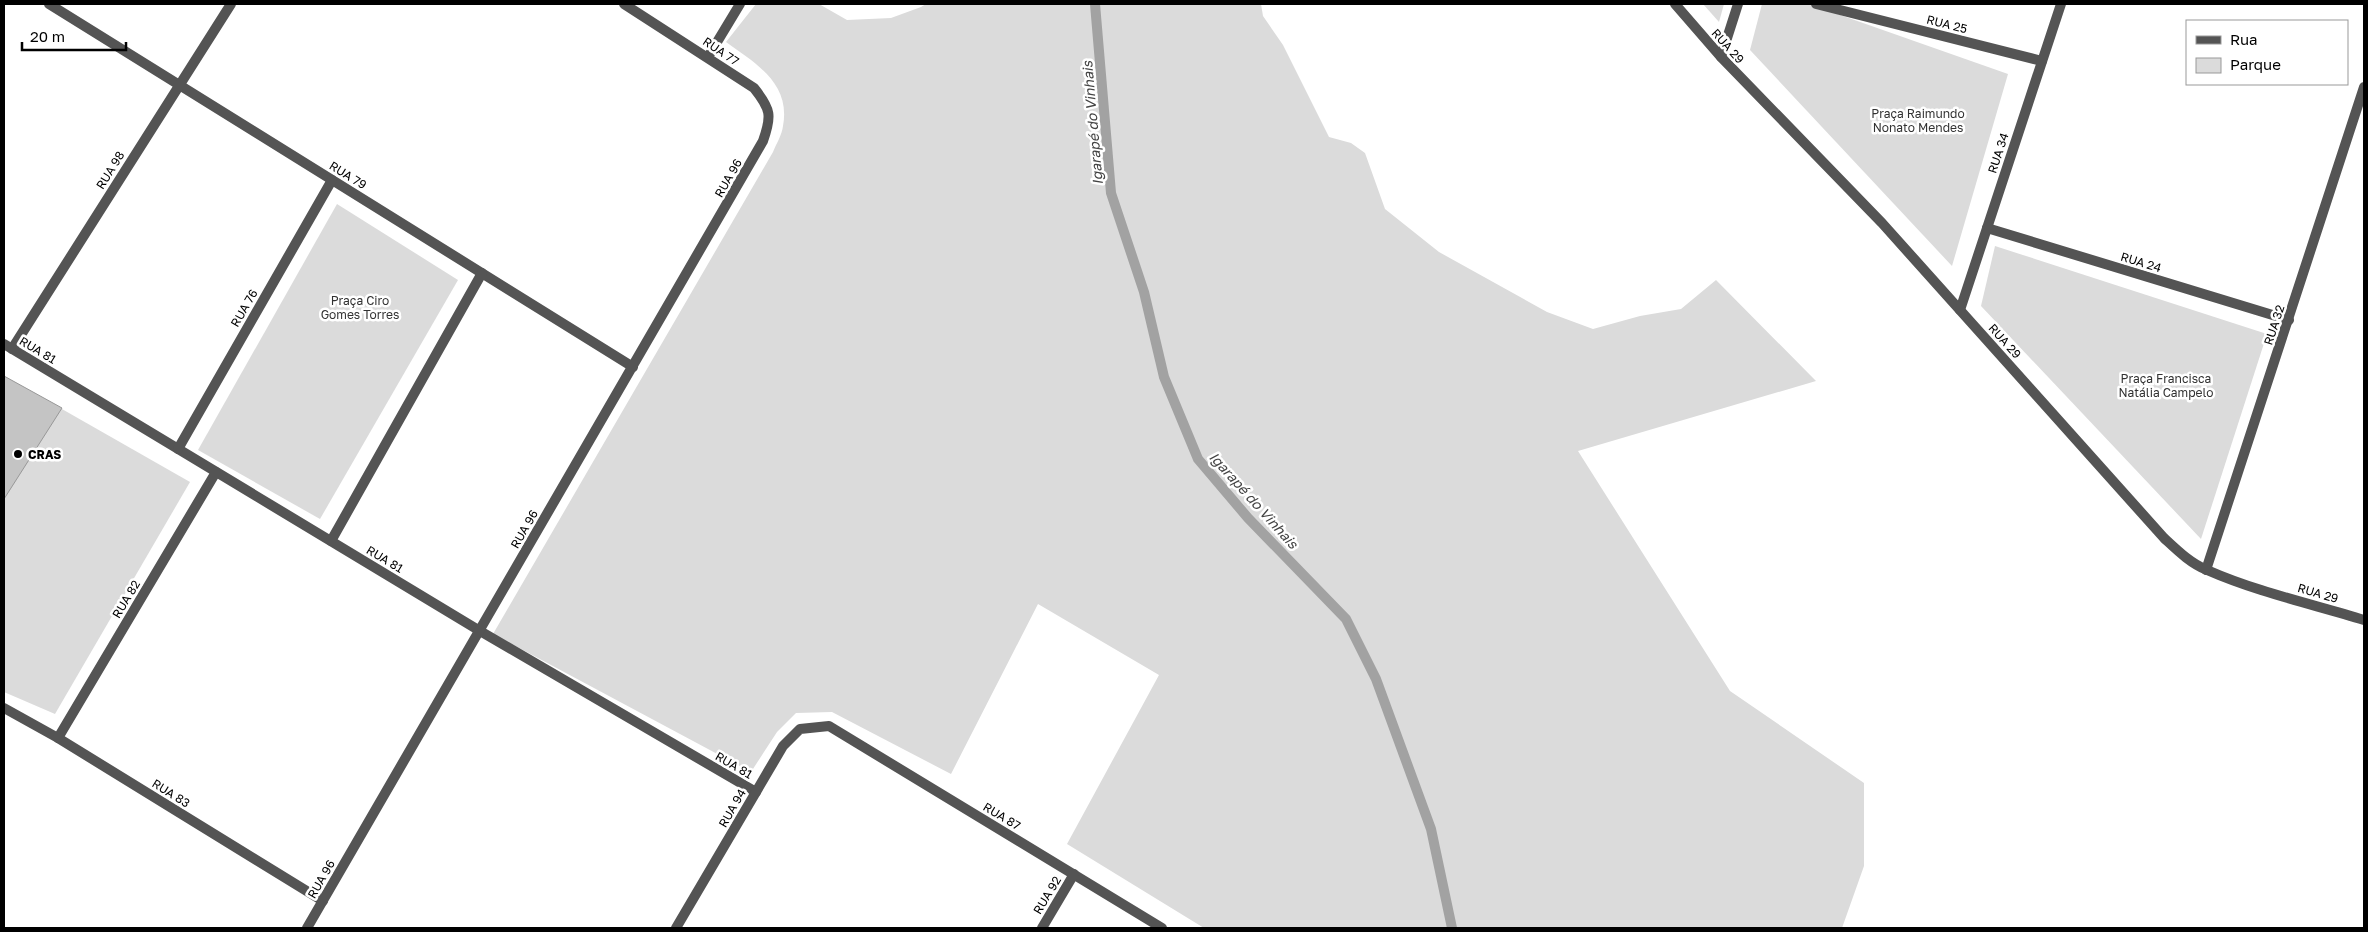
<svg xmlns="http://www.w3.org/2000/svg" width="2368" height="932" font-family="'Golos Text',sans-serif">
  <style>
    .green { fill: #dbdbdb }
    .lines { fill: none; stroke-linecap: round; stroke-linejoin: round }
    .stream { stroke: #a2a2a2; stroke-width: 10 }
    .building { fill: #c4c4c4; stroke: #989898 }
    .street { stroke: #545454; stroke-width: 10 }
    .poi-dot { fill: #000; stroke: #fff; stroke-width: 2 }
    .labels { text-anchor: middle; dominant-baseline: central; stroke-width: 5; stroke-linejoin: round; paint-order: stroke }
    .street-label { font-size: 12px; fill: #000; stroke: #fff }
    .park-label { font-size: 12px; fill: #323232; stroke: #fff }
    .poi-label { font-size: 12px; font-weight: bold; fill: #000; stroke: #fff; text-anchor: start }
    .water-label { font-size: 14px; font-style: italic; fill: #434343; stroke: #fff }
  </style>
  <rect width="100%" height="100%" fill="#fff"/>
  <!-- green -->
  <g class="green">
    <path d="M756,4H819L847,20L891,18L921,7L926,4H1261L1263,16L1283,45L1329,137L1351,143L1365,153L1385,209L1439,252L1547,312L1593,329L1640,316L1681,309L1716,280L1816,381L1578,451L1730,691L1864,783V866L1842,928H1204L1067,844L1159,675L1038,604L951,774L832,712L796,713L777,732L751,772L493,634L773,152C776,144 782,135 783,126C791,83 755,63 726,42Z"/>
    <polygon points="1703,4 1724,4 1719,22"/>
    <polygon points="1762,4 1809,4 2008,74 1952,266 1750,50"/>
    <polygon points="337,204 458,280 320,519 198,450"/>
    <polygon points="1995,246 2267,334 2201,539 1981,306"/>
    <polygon points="4,376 190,482 55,714 4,692"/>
  </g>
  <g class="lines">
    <!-- stream -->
    <polyline class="stream" points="1095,4 1111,193 1144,292 1164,377 1198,459 1248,518 1346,619 1376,679 1431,829 1452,928"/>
  </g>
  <!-- building -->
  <polygon class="building" points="4,376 62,408 4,499"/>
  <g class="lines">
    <!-- street -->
    <g class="street">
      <polyline points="49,4 633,367"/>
      <path d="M1675,4L1721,57L1882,223L2164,538C2177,550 2190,563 2207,570C2257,592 2312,604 2364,620"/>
      <polyline points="1816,4 2042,61"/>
      <polyline points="708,57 740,4"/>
      <polyline points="1721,57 1738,4"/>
      <polyline points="1987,228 2289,320"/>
      <polyline points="1960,310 2061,4"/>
      <polyline points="4,344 480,631 756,792"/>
      <polyline points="12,349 231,4"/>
      <polyline points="178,449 332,180"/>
      <polyline points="331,541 482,273"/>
      <polyline points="2206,570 2364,87"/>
      <polyline points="4,708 58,738 323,901"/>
      <polyline points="58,738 216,472"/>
      <path d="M307,928L763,141C772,116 771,109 754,88L624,4"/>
      <polyline points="676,928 783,746 800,729 829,726 1162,928"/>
      <polyline points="1042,928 1074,874"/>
    </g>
  </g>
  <!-- markers -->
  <circle class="poi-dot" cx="18" cy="454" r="5"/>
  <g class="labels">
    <!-- street labels -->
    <g class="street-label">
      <text transform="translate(1947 24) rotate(14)">RUA 25</text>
      <text transform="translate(1728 46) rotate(48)">RUA 29</text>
      <text transform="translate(721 51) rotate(34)">RUA 77</text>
      <text transform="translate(1998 153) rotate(-72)">RUA 34</text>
      <text transform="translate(110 170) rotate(-58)">RUA 98</text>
      <text transform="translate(348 175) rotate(32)">RUA 79</text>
      <text transform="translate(728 178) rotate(-60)">RUA 96</text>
      <text transform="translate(2141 262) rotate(17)">RUA 24</text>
      <text transform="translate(244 308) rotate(-60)">RUA 76</text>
      <text transform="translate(2274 325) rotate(-72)">RUA 32</text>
      <text transform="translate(2005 341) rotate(48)">RUA 29</text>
      <text transform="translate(38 350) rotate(31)">RUA 81</text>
      <text transform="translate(524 529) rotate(-60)">RUA 96</text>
      <text transform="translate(385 559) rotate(31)">RUA 81</text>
      <text transform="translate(2318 593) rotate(16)">RUA 29</text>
      <text transform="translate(126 599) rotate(-59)">RUA 82</text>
      <text transform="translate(734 765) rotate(30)">RUA 81</text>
      <text transform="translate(171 793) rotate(32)">RUA 83</text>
      <text transform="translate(732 808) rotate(-60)">RUA 94</text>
      <text transform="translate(1002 816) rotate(31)">RUA 87</text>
      <text transform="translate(321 879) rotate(-60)">RUA 96</text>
      <text transform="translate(1047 895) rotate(-59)">RUA 92</text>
    </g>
    <!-- park labels -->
    <g class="park-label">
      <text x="1918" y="113">Praça Raimundo<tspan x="1918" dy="14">Nonato Mendes</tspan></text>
      <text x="360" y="300">Praça Ciro<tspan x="360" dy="14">Gomes Torres</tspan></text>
      <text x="2166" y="378">Praça Francisca<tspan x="2166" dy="14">Natália Campelo</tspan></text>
    </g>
    <!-- poi labels -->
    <g class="poi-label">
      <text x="28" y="454">CRAS</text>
    </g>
    <!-- water labels -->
    <g class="water-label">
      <text transform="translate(1092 123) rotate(-95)">Igarapé do Vinhais</text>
      <text transform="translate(1254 500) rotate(48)">Igarapé do Vinhais</text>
    </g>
  </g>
  <!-- border -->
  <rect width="2368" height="932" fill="none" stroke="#000000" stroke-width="10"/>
  <!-- legend -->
  <rect x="2186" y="20" width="162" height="65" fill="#ffffff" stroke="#999999"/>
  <rect x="2196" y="36" width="25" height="8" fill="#545454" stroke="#999999"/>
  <text x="2230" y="45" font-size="15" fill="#000000">Rua</text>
  <rect x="2196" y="58" width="25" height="15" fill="#dbdbdb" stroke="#999999"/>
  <text x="2230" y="70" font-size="15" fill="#000000">Parque</text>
  <!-- scale -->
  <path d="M22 42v8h104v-8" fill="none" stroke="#000000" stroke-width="2.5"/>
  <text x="30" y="42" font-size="15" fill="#000000" stroke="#ffffff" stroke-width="4" paint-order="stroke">20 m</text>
</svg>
